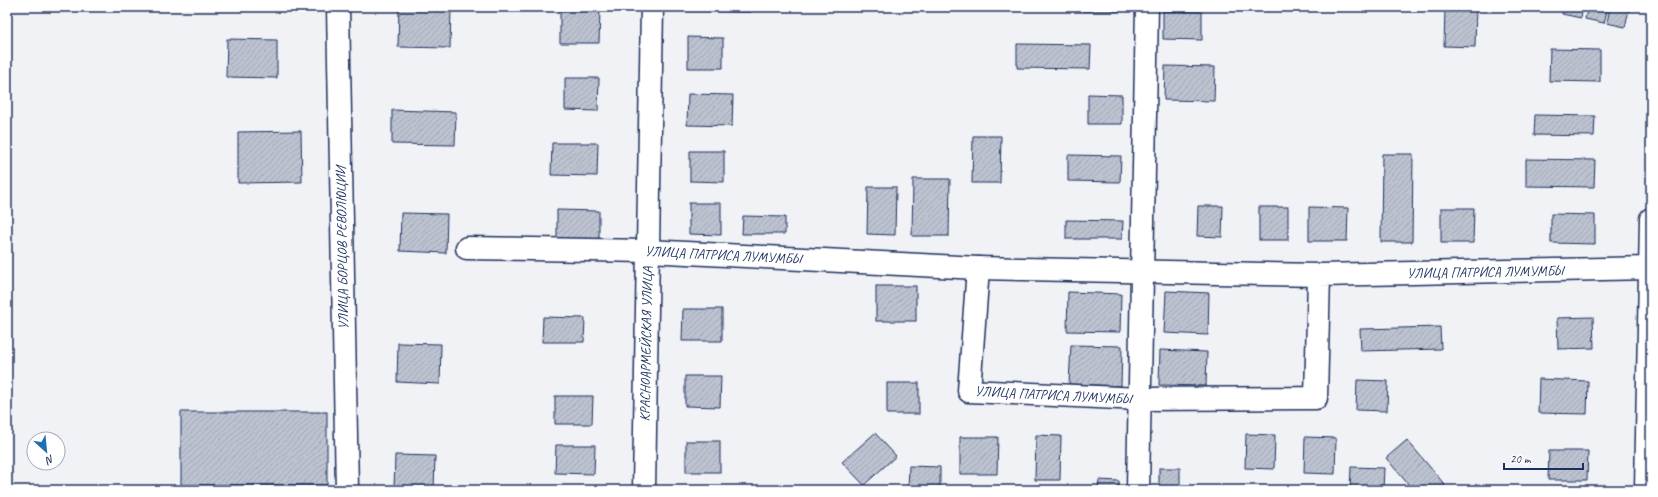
<svg xmlns="http://www.w3.org/2000/svg" width="1658" height="497" font-family="Caveat,sans-serif">
  <style>
    .building { fill: url(#building-hatch); stroke: #1b2f5e }
    .lines { fill: none; stroke-linecap: round; stroke-linejoin: round }
    .street-casing { stroke: #1b2f5e; stroke-width: 25 }
    .street { stroke: #fff; stroke-width: 22 }
    .labels { text-anchor: middle; dominant-baseline: central; stroke-width: 4; stroke-linejoin: round; paint-order: stroke }
    .street-label { font-size: 14px; fill: #1b2f5e; stroke: #fff }
  </style>
  <defs>
    <pattern id="building-hatch" width="6" height="6" patternUnits="userSpaceOnUse"><rect width="6" height="6" fill="#bcc2d0"/><path d="M-1 1l2-2M0 6l6-6M5 7l2-2" fill="none" stroke="#a1a7b5"/></pattern>
  </defs>
  <rect width="100%" height="100%" fill="#f1f2f5"/>
  <filter id="ink" filterUnits="userSpaceOnUse"><feTurbulence type="fractalNoise" baseFrequency=".025" numOctaves="2"/><feDisplacementMap in="SourceGraphic" scale="8" xChannelSelector="R" yChannelSelector="G"/><feConvolveMatrix kernelMatrix="1 2 1 2 8 2 1 2 1" color-interpolation-filters="sRGB"/></filter>
  <g filter="url(#ink)">
    <!-- building -->
    <g class="building">
      <polygon points="399,7 451,7 450,48 398,47"/>
      <polygon points="688,7 751,7 751,12 688,11"/>
      <rect x="1083" y="7" width="39" height="4"/>
      <polygon points="1445,7 1476,7 1475,47 1444,46"/>
      <polygon points="1564,7 1583,7 1581,18 1562,14"/>
      <polygon points="1588,7 1608,7 1604,23 1585,19"/>
      <polygon points="1610,7 1629,10 1625,27 1607,23"/>
      <polygon points="560,9 600,9 599,43 560,43"/>
      <polygon points="1163,11 1202,12 1202,40 1163,39"/>
      <polygon points="688,37 723,38 723,68 688,68"/>
      <polygon points="227,39 277,40 277,78 226,77"/>
      <polygon points="1017,44 1091,45 1090,69 1017,68"/>
      <polygon points="1550,49 1600,50 1600,82 1549,81"/>
      <polygon points="1165,66 1215,67 1214,101 1164,100"/>
      <polygon points="565,78 599,78 598,111 565,110"/>
      <polygon points="688,94 733,95 732,126 687,125"/>
      <polygon points="1088,94 1122,95 1122,124 1088,124"/>
      <polygon points="392,110 456,112 455,145 392,144"/>
      <polygon points="1535,115 1595,116 1594,136 1534,135"/>
      <polygon points="301,131 302,182 238,183 238,132"/>
      <polygon points="973,136 1001,136 1000,183 972,183"/>
      <polygon points="552,143 598,143 597,176 551,175"/>
      <polygon points="690,151 724,151 724,182 690,181"/>
      <polygon points="1382,154 1413,154 1412,242 1381,242"/>
      <polygon points="1068,155 1121,156 1120,182 1068,181"/>
      <polygon points="1526,159 1595,160 1594,187 1526,186"/>
      <polygon points="913,179 950,179 949,236 912,236"/>
      <polygon points="868,187 896,187 895,235 867,234"/>
      <polygon points="689,203 721,203 721,235 689,234"/>
      <polygon points="1198,206 1223,206 1222,237 1197,236"/>
      <rect x="1259" y="207" width="29" height="33"/>
      <polygon points="1309,207 1348,208 1347,241 1309,241"/>
      <polygon points="1441,208 1474,208 1473,243 1441,243"/>
      <polygon points="557,210 599,211 599,240 557,239"/>
      <polygon points="401,213 447,214 446,253 400,251"/>
      <polygon points="1551,214 1595,215 1595,244 1551,243"/>
      <polygon points="743,216 785,217 785,234 742,234"/>
      <polygon points="1066,220 1123,221 1122,239 1066,239"/>
      <rect x="876" y="286" width="40" height="35"/>
      <polygon points="1166,291 1209,293 1208,335 1164,333"/>
      <polygon points="1068,292 1121,294 1120,332 1067,331"/>
      <polygon points="683,309 722,309 722,341 682,341"/>
      <polygon points="543,317 585,318 584,342 542,342"/>
      <polygon points="1593,317 1594,348 1558,349 1557,318"/>
      <polygon points="1440,327 1441,349 1361,351 1360,329"/>
      <polygon points="398,343 441,344 440,384 397,382"/>
      <polygon points="1071,345 1122,346 1121,386 1069,384"/>
      <polygon points="1160,350 1207,352 1206,386 1159,385"/>
      <polygon points="685,376 721,376 720,407 685,406"/>
      <polygon points="1539,379 1588,381 1587,414 1538,413"/>
      <polygon points="1357,380 1388,381 1387,411 1356,410"/>
      <rect x="887" y="383" width="32" height="31"/>
      <polygon points="555,396 593,396 592,424 555,424"/>
      <rect x="181" y="412" width="146" height="73"/>
      <polygon points="875,433 896,456 864,485 842,462"/>
      <polygon points="1246,434 1275,435 1274,469 1245,468"/>
      <polygon points="1036,435 1061,436 1060,480 1035,480"/>
      <polygon points="960,437 998,437 997,474 960,474"/>
      <polygon points="1305,437 1336,438 1335,474 1304,473"/>
      <polygon points="1407,440 1445,485 1439,490 1413,490 1386,458"/>
      <rect x="686" y="441" width="34" height="31"/>
      <polygon points="556,445 595,445 594,474 555,473"/>
      <polygon points="1549,451 1588,451 1587,480 1548,480"/>
      <polygon points="395,455 435,456 434,490 394,490"/>
      <polygon points="909,466 940,467 940,490 908,490"/>
      <polygon points="1351,467 1384,468 1383,490 1350,490"/>
      <rect x="1159" y="468" width="21" height="22"/>
      <polygon points="1099,480 1119,481 1119,490 1098,490"/>
    </g>
    <g class="lines">
      <defs>
        <g id="street">
          <polyline points="338,7 347,490"/>
          <polyline points="467,248 648,251 978,268 969,391 1140,399 1316,398 1319,275 1651,268"/>
          <polyline points="978,268 1319,275"/>
          <polyline points="644,490 652,7"/>
          <polyline points="1138,490 1147,7"/>
          <polyline points="1646,490 1651,219"/>
        </g>
      </defs>
      <!-- street casing -->
      <use href="#street" class="street-casing"/>
      <!-- street -->
      <use href="#street" class="street"/>
    </g>
  </g>
  <g class="labels">
    <!-- street labels -->
    <g class="street-label">
      <text transform="translate(342 248) rotate(-91)">УЛИЦА БОРЦОВ РЕВОЛЮЦИИ</text>
      <text transform="translate(723 255) rotate(3)">УЛИЦА ПАТРИСА ЛУМУМБЫ</text>
      <text transform="translate(1485 272) rotate(-1)">УЛИЦА ПАТРИСА ЛУМУМБЫ</text>
      <text transform="translate(646 344) rotate(-89)">КРАСНОАРМЕЙСКАЯ УЛИЦА</text>
      <text transform="translate(1053 395) rotate(3)">УЛИЦА ПАТРИСА ЛУМУМБЫ</text>
    </g>
  </g>
  <!-- margin -->
  <rect width="1658" height="497" fill="none" stroke="#fff" stroke-width="24"/>
  <rect x="12" y="12" width="1634" height="473" fill="none" stroke="#1b2f5e" stroke-width="1.5" filter="url(#ink)"/>
  <!-- north arrow -->
  <g transform="translate(46 451) rotate(153)"><circle r="19" fill="#ffffff" stroke="#a4acbf"/>
  <path d="M0-3L7 15L0 10L-7 15Z" fill="#1f6fb2"/>
  <text y="-6" font-size="11" font-weight="bold" text-anchor="middle" fill="#1b2f5e">N</text>
  </g>
  <!-- scale -->
  <path d="M1504 463v6h79v-6" fill="none" stroke="#1b2f5e" stroke-width="2"/>
  <text x="1510" y="463" font-size="12" fill="#1b2f5e" stroke="#ffffff" stroke-width="3" paint-order="stroke">20 m</text>
</svg>
